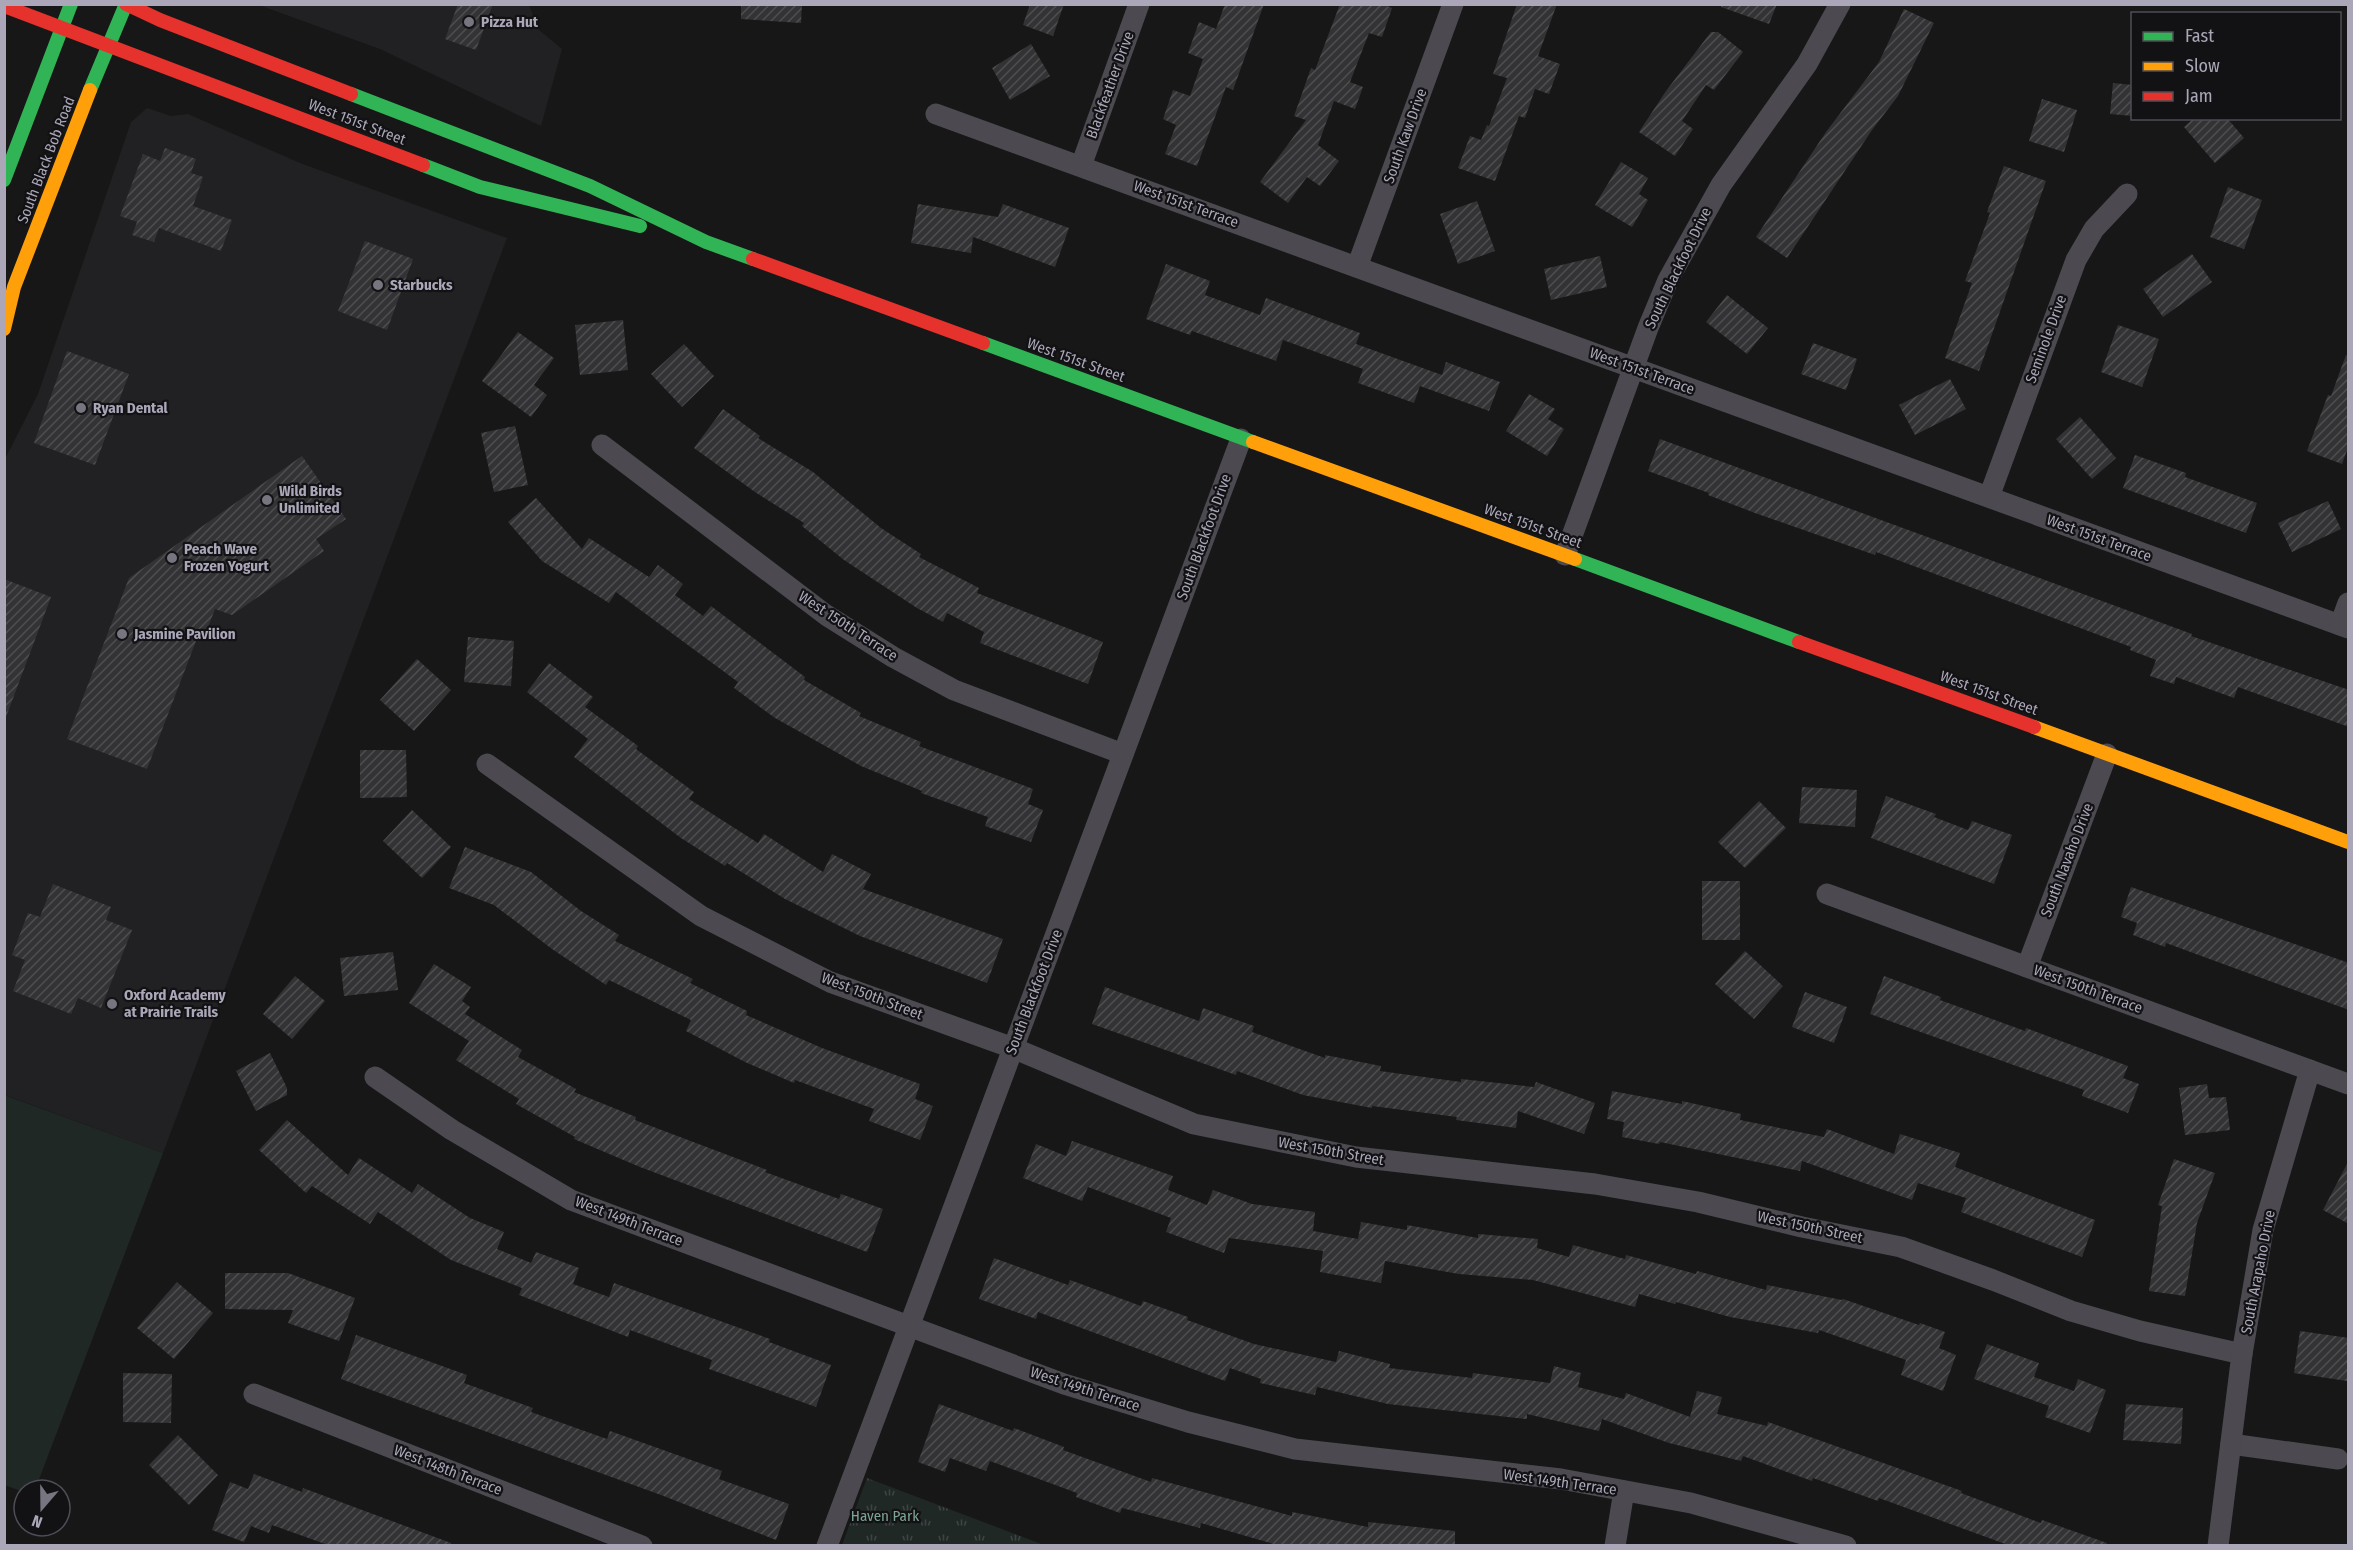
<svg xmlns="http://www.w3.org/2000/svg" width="2353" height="1550" font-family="'Fira Sans Condensed',sans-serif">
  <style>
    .built { fill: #212123 }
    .grass { fill: #202826 }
    .park { fill: url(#park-tufts) }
    .building { fill: url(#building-hatch) }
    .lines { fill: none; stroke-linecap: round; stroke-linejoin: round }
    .street { stroke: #4c4a50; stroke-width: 21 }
    .fast { stroke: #30b455; stroke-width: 14 }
    .slow { stroke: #ff9f0a; stroke-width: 14 }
    .jam { stroke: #e5322d; stroke-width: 14 }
    .poi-dot { fill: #777580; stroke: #121113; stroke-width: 2 }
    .labels { text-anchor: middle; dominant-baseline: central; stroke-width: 4.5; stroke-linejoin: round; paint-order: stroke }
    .poi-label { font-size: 15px; font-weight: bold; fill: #aba7b9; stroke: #121113; text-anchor: start }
    .street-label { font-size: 15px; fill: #aba7b9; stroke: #121113 }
    .park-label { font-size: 15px; fill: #7da595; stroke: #121113 }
  </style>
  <defs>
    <pattern id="park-tufts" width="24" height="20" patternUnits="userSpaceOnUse" patternTransform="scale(1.5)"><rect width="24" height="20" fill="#202826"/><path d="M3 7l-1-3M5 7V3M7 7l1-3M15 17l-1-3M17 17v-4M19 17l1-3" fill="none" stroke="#3e4443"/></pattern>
    <pattern id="building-hatch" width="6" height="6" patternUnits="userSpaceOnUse" patternTransform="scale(1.5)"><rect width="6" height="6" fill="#333335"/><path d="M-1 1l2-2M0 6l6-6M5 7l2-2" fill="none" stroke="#4e4e50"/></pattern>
  </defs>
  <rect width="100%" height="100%" fill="#171717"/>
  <!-- built -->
  <g class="built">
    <polygon points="259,5 529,5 539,30 562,49 541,126 380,49"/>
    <polygon points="147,108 171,116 188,114 300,163 507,238 163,1153 5,1095 4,461 38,394 131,122"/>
  </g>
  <!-- grass -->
  <polygon class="grass" points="4,1095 163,1153 35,1490 24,1490 24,1492 4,1485"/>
  <!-- park -->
  <polygon class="park" points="867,1478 1044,1545 842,1545"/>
  <!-- building -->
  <g class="building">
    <polygon points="458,4 493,4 476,50 445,39"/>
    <polygon points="741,4 802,4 801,23 741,19"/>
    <polygon points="1030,4 1064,4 1053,36 1023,25"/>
    <polygon points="1225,4 1264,4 1233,90 1226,87 1197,166 1165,154 1176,125 1163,119 1173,90 1190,96 1203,59 1188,53 1199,22 1216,29"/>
    <polygon points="1340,4 1382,4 1392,8 1382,37 1369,33 1350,82 1363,87 1355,109 1334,101 1318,145 1339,161 1320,186 1307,177 1288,203 1260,182 1306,120 1294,116 1311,68 1315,70"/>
    <polygon points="1517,4 1557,4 1538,56 1560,64 1549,94 1535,89 1525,118 1519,116 1495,181 1458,168 1470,136 1481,140 1487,125 1489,126 1507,78 1493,74"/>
    <polygon points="1722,4 1777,4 1769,24 1721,7"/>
    <polygon points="1904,9 1934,23 1898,96 1872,130 1787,258 1756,237 1826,132 1879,62"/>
    <polygon points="1711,32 1718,32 1743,52 1714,90 1706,85 1682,121 1693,129 1675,156 1639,132 1666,91"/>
    <polygon points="1031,44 1050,76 1010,100 992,68"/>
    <polygon points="2113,83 2133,85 2133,116 2110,114"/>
    <polygon points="2042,99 2077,110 2064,152 2029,141"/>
    <polygon points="2194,118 2227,118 2244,138 2215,163 2184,127"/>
    <polygon points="165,148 196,159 191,173 203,177 193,206 232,220 221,251 159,228 154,242 132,235 137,222 120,216 143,154 160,161"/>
    <polygon points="1621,162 1648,178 1639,194 1648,200 1632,227 1595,205"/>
    <polygon points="2004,166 2046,181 1979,371 1945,358 1972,283 1965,281 1990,213 1987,212"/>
    <polygon points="2228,187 2262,200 2244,249 2210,237"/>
    <polygon points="1477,201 1495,251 1458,264 1440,214"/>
    <polygon points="918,204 998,217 1003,204 1069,228 1055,267 973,237 971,253 911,243"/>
    <polygon points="365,241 413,259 387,330 338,311"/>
    <polygon points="2192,254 2212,282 2163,317 2143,289"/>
    <polygon points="1600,256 1607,287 1551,300 1544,269"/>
    <polygon points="1166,264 1210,281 1205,295 1260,315 1266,298 1360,333 1356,344 1442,375 1446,362 1500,382 1489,411 1420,386 1414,403 1358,383 1363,369 1283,340 1276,361 1192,331 1190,335 1146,319"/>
    <polygon points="1727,295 1768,328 1747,354 1706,322"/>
    <polygon points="623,320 628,370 580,375 575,325"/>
    <polygon points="2118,325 2159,339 2142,387 2101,372"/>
    <polygon points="518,332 554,358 534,385 547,395 531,417 482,381"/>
    <polygon points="1813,343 1857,359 1846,390 1801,374"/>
    <polygon points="684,344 714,376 682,407 651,374"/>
    <polygon points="67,351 129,374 95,465 34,443"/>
    <polygon points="2346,355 2349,356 2349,445 2342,464 2307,451 2328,395 2331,396"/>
    <polygon points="1950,379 1966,409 1915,435 1899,405"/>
    <polygon points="1529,394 1555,409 1548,419 1564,429 1547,456 1506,431"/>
    <polygon points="723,409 760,436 758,438 813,472 881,528 921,554 919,557 979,588 977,593 1103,642 1088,684 980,643 984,632 947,613 943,622 917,608 844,560 802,526 804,523 755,492 694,448"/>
    <polygon points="2080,417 2116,458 2092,479 2056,439"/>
    <polygon points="515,426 528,485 494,492 481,433"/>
    <polygon points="1660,439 2192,634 2191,636 2349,690 2349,727 2238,687 2234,698 2176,677 2174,684 2150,676 2156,660 2130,650 2131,647 1876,552 1875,555 1755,513 1708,495 1709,493 1648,471"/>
    <polygon points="2135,455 2186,473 2185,477 2257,503 2246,533 2123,488"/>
    <polygon points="302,456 346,519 316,539 324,551 232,615 215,609 205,635 196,641 147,769 67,739 129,578"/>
    <polygon points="536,498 582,549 589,538 649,577 658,565 683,584 675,595 703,616 711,606 805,677 804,680 861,713 859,716 921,742 919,746 1033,789 1028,804 1043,810 1031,842 985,826 988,817 921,793 922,791 861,766 775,718 734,688 738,682 616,592 609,603 542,561 508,522"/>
    <polygon points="2328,501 2341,529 2292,552 2278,523"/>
    <polygon points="4,579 51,597 6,717 4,717"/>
    <polygon points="468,637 514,641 511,686 464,682"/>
    <polygon points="417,659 451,690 414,731 380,700"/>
    <polygon points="549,663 593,697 585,707 638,746 636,749 694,792 689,799 758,843 764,834 823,872 832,854 871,874 863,889 1003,939 987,983 860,936 785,899 727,863 725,866 681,838 574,757 588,739 527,692"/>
    <polygon points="360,750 406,750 407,797 360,798"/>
    <polygon points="1802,787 1857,790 1855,827 1799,823"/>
    <polygon points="1886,796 1936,814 1934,817 1968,830 1972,821 2012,835 1994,884 1871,838"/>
    <polygon points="1759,801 1786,828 1745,868 1718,842"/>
    <polygon points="412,810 451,847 422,878 383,841"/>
    <polygon points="465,847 531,872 581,911 619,935 615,941 693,979 690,983 747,1011 746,1015 822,1048 920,1084 915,1099 933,1106 920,1140 869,1121 874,1109 795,1080 794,1083 745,1062 686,1031 691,1020 609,980 606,985 552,949 494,905 449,888"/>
    <rect x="1702" y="881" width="38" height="59"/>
    <polygon points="53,884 111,907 106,920 132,930 101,1008 78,998 71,1014 13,991 25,960 12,955 28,913 40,917"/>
    <polygon points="2131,887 2349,963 2349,1010 2166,943 2165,947 2133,935 2137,923 2121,917"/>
    <polygon points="1745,951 1783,986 1754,1019 1715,984"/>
    <polygon points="393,952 398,990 344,996 340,958"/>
    <polygon points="434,964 471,987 462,1001 470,1007 465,1014 522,1050 518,1057 576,1089 574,1092 636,1117 635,1120 767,1170 765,1172 839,1199 841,1194 883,1209 867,1252 640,1167 574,1139 575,1137 516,1104 519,1099 456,1060 469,1041 409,1003"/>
    <polygon points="295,976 325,1001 292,1039 263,1014"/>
    <polygon points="1884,976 1941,997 1940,1000 2025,1031 2026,1028 2128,1066 2123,1078 2139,1084 2128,1113 2082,1096 2084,1090 1870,1014"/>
    <polygon points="1105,987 1199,1021 1203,1008 1254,1026 1252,1032 1325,1058 1325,1055 1381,1066 1380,1071 1461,1082 1461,1079 1534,1087 1536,1082 1595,1103 1584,1134 1518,1111 1516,1128 1456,1120 1457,1117 1372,1106 1372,1108 1303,1095 1237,1071 1236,1075 1092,1024"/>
    <polygon points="1805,992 1847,1007 1834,1043 1792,1027"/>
    <polygon points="270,1053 287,1088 287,1095 256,1111 236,1071"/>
    <polygon points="2207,1084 2209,1098 2226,1097 2230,1130 2185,1135 2179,1088"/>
    <polygon points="1612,1091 1682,1104 1682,1101 1741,1114 1740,1120 1824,1137 1827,1129 1894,1154 1900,1134 1960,1153 1955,1167 2095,1220 2082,1257 1961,1212 1966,1198 1918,1183 1912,1200 1802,1161 1800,1171 1660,1142 1659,1144 1622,1137 1624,1122 1607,1119"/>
    <polygon points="287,1120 348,1175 359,1158 412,1193 418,1184 470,1218 504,1232 497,1249 531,1263 536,1252 579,1268 573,1284 609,1297 614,1283 770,1339 769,1342 831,1365 816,1407 709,1369 712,1360 630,1330 628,1337 519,1295 522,1288 451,1260 378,1212 370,1224 312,1186 306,1193 259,1150"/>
    <polygon points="1072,1141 1173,1176 1168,1190 1207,1205 1213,1190 1252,1204 1315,1212 1313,1231 1358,1239 1361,1222 1407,1230 1407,1225 1478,1238 1478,1234 1538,1239 1537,1248 1569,1257 1573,1245 1625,1259 1626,1255 1696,1274 1697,1271 1766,1290 1767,1285 1842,1300 1843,1299 1919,1325 1920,1323 1945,1332 1939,1348 1956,1355 1943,1391 1901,1375 1906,1360 1819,1330 1818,1333 1730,1317 1676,1302 1675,1304 1639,1294 1635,1307 1533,1280 1459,1274 1385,1261 1381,1283 1320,1272 1323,1251 1229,1238 1224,1253 1166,1232 1171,1218 1088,1187 1082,1201 1023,1178 1036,1144 1066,1156"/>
    <polygon points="2174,1159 2215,1173 2197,1223 2185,1296 2149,1291 2162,1206 2158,1205"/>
    <polygon points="2349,1160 2349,1224 2323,1210"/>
    <polygon points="994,1258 1068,1285 1070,1280 1141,1306 1143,1301 1188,1317 1187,1320 1254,1344 1336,1362 1339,1351 1390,1364 1389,1368 1472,1378 1473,1373 1550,1383 1554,1366 1581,1373 1578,1387 1624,1399 1626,1393 1690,1417 1697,1391 1722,1397 1717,1414 1767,1426 1768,1422 1962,1491 1961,1493 2041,1523 2042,1520 2107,1543 2106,1545 2008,1545 1879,1498 1878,1501 1813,1478 1812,1481 1743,1456 1741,1461 1669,1443 1602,1419 1599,1431 1527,1414 1527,1419 1388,1404 1317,1387 1315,1395 1260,1383 1261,1379 1230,1368 1225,1381 1038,1312 1036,1319 979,1299"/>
    <polygon points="225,1273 288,1273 355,1298 339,1341 288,1323 293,1310 225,1309"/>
    <polygon points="177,1282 213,1313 174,1359 137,1328"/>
    <polygon points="2300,1331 2349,1338 2347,1381 2294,1373"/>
    <polygon points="356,1335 467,1375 464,1383 533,1408 531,1412 607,1439 610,1431 722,1471 719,1479 789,1504 776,1540 661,1495 341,1379"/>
    <polygon points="1987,1344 2039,1363 2034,1377 2074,1391 2078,1379 2106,1390 2090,1433 2045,1417 2049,1406 1974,1379"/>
    <polygon points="123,1373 172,1374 171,1423 123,1422"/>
    <polygon points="939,1404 1013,1431 1014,1428 1064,1447 1063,1450 1151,1482 1152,1478 1292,1516 1292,1512 1368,1527 1368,1522 1455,1531 1455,1545 1277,1545 1201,1523 1200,1528 1122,1508 1120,1513 1076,1497 1077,1493 990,1461 986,1471 950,1458 945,1472 918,1462"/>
    <polygon points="2126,1404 2183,1408 2181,1444 2123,1440"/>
    <polygon points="178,1435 218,1475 189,1505 149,1465"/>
    <polygon points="254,1474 302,1492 303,1488 451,1543 451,1545 328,1545 272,1525 269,1533 251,1526 244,1542 212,1530 230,1482 248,1489"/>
  </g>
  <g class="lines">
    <!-- street -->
    <g class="street">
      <polyline points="936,114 2348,628"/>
      <polyline points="1081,166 1139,4"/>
      <polyline points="1357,267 1453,4"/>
      <polyline points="602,445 826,615 893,657 954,690 1123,754"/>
      <polyline points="1989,497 2076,260 2094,229 2127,194"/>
      <polyline points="1565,555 1648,328 1668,280 1721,185 1807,64 1840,4"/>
      <polyline points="2340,625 2348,603"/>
      <polyline points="487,764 701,916 830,982 1013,1048 1194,1124 1356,1157 1595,1184 1698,1202 1802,1227 1901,1247 1993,1280 2071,1311 2140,1331 2242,1354"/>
      <polyline points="1827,894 2348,1084"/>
      <polyline points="2027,967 2107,754"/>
      <polyline points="375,1077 452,1130 571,1200 1064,1384 1188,1422 1295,1449 1561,1479 1691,1503 1846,1546"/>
      <polyline points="254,1394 642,1546"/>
      <polyline points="2231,1444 2338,1459"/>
      <polyline points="827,1546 1241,439"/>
      <polyline points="1615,1546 1624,1491"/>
      <polyline points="2218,1546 2242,1354 2263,1230 2310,1070"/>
    </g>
    <!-- fast -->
    <g class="fast">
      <polyline points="90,90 126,4"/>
      <polyline points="351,94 590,186 706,242 753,259"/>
      <polyline points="423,165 480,187 640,226"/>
      <polyline points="4,180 71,4"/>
      <polyline points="983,343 1253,442"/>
      <polyline points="1575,559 1799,642"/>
    </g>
    <!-- slow -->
    <g class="slow">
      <polyline points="4,329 14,287 90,90"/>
      <polyline points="1253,442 1575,559"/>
      <polyline points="2034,727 2348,842"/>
    </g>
    <!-- jam -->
    <g class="jam">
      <polyline points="126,4 160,20 351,94"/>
      <polyline points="4,6 423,165"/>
      <polyline points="753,259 983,343"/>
      <polyline points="1799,642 2034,727"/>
    </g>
  </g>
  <!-- markers -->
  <g class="poi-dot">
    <circle cx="469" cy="22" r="6"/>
    <circle cx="378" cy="285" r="6"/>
    <circle cx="81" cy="408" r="6"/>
    <circle cx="267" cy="500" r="6"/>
    <circle cx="172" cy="558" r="6"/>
    <circle cx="122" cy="634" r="6"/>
    <circle cx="112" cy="1004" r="6"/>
  </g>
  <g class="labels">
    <!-- poi labels -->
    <g class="poi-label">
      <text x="481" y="22">Pizza Hut</text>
      <text x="390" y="285">Starbucks</text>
      <text x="93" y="408">Ryan Dental</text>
      <text x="279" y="491">Wild Birds<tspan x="279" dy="17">Unlimited</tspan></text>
      <text x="184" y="549">Peach Wave<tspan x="184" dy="17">Frozen Yogurt</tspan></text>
      <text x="134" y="634">Jasmine Pavilion</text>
      <text x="124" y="995">Oxford Academy<tspan x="124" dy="17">at Prairie Trails</tspan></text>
    </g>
    <!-- street labels -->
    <g class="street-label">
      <text transform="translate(1110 85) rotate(-70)">Blackfeather Drive</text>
      <text transform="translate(357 122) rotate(21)">West 151st Street</text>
      <text transform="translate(1405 136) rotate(-70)">South Kaw Drive</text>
      <text transform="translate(46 160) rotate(-69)">South Black Bob Road</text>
      <text transform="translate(1186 204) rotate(20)">West 151st Terrace</text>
      <text transform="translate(1678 268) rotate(-64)">South Blackfoot Drive</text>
      <text transform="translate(2046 339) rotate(-70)">Seminole Drive</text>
      <text transform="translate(1076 360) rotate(20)">West 151st Street</text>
      <text transform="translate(1642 371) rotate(20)">West 151st Terrace</text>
      <text transform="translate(1533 526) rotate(20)">West 151st Street</text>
      <text transform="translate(1204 537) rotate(-70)">South Blackfoot Drive</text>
      <text transform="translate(2099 538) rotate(20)">West 151st Terrace</text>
      <text transform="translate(848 626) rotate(33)">West 150th Terrace</text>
      <text transform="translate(1989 693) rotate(20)">West 151st Street</text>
      <text transform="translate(2067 860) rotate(-69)">South Navaho Drive</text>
      <text transform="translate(2088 989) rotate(20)">West 150th Terrace</text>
      <text transform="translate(1034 992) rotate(-69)">South Blackfoot Drive</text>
      <text transform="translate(872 996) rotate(21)">West 150th Street</text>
      <text transform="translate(1331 1151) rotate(10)">West 150th Street</text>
      <text transform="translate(629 1221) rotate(21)">West 149th Terrace</text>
      <text transform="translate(1810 1227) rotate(12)">West 150th Street</text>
      <text transform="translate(2258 1272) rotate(-79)">South Arapaho Drive</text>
      <text transform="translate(1085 1389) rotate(18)">West 149th Terrace</text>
      <text transform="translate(448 1470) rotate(21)">West 148th Terrace</text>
      <text transform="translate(1560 1482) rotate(8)">West 149th Terrace</text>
    </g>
    <!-- park labels -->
    <g class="park-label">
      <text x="885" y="1516">Haven Park</text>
    </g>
  </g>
  <!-- border -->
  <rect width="2353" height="1550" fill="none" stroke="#aba7b9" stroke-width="12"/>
  <!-- legend -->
  <rect x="2131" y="12" width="210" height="108" fill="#121113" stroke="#4f4d55" stroke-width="1.5"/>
  <rect x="2143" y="32" width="30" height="9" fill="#30b455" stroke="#4f4d55" stroke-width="1.5"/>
  <text x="2185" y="42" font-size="18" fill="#aba7b9">Fast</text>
  <rect x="2143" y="62" width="30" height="9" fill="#ff9f0a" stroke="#4f4d55" stroke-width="1.5"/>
  <text x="2185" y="72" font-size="18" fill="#aba7b9">Slow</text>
  <rect x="2143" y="92" width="30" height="9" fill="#e5322d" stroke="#4f4d55" stroke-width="1.5"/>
  <text x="2185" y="102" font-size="18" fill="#aba7b9">Jam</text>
  <!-- north arrow -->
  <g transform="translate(42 1508) rotate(200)"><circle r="28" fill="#121113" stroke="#4f4d55" stroke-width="1.5"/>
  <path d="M0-4.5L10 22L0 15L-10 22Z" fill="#777580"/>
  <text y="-9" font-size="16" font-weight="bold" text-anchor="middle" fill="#aba7b9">N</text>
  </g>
</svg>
